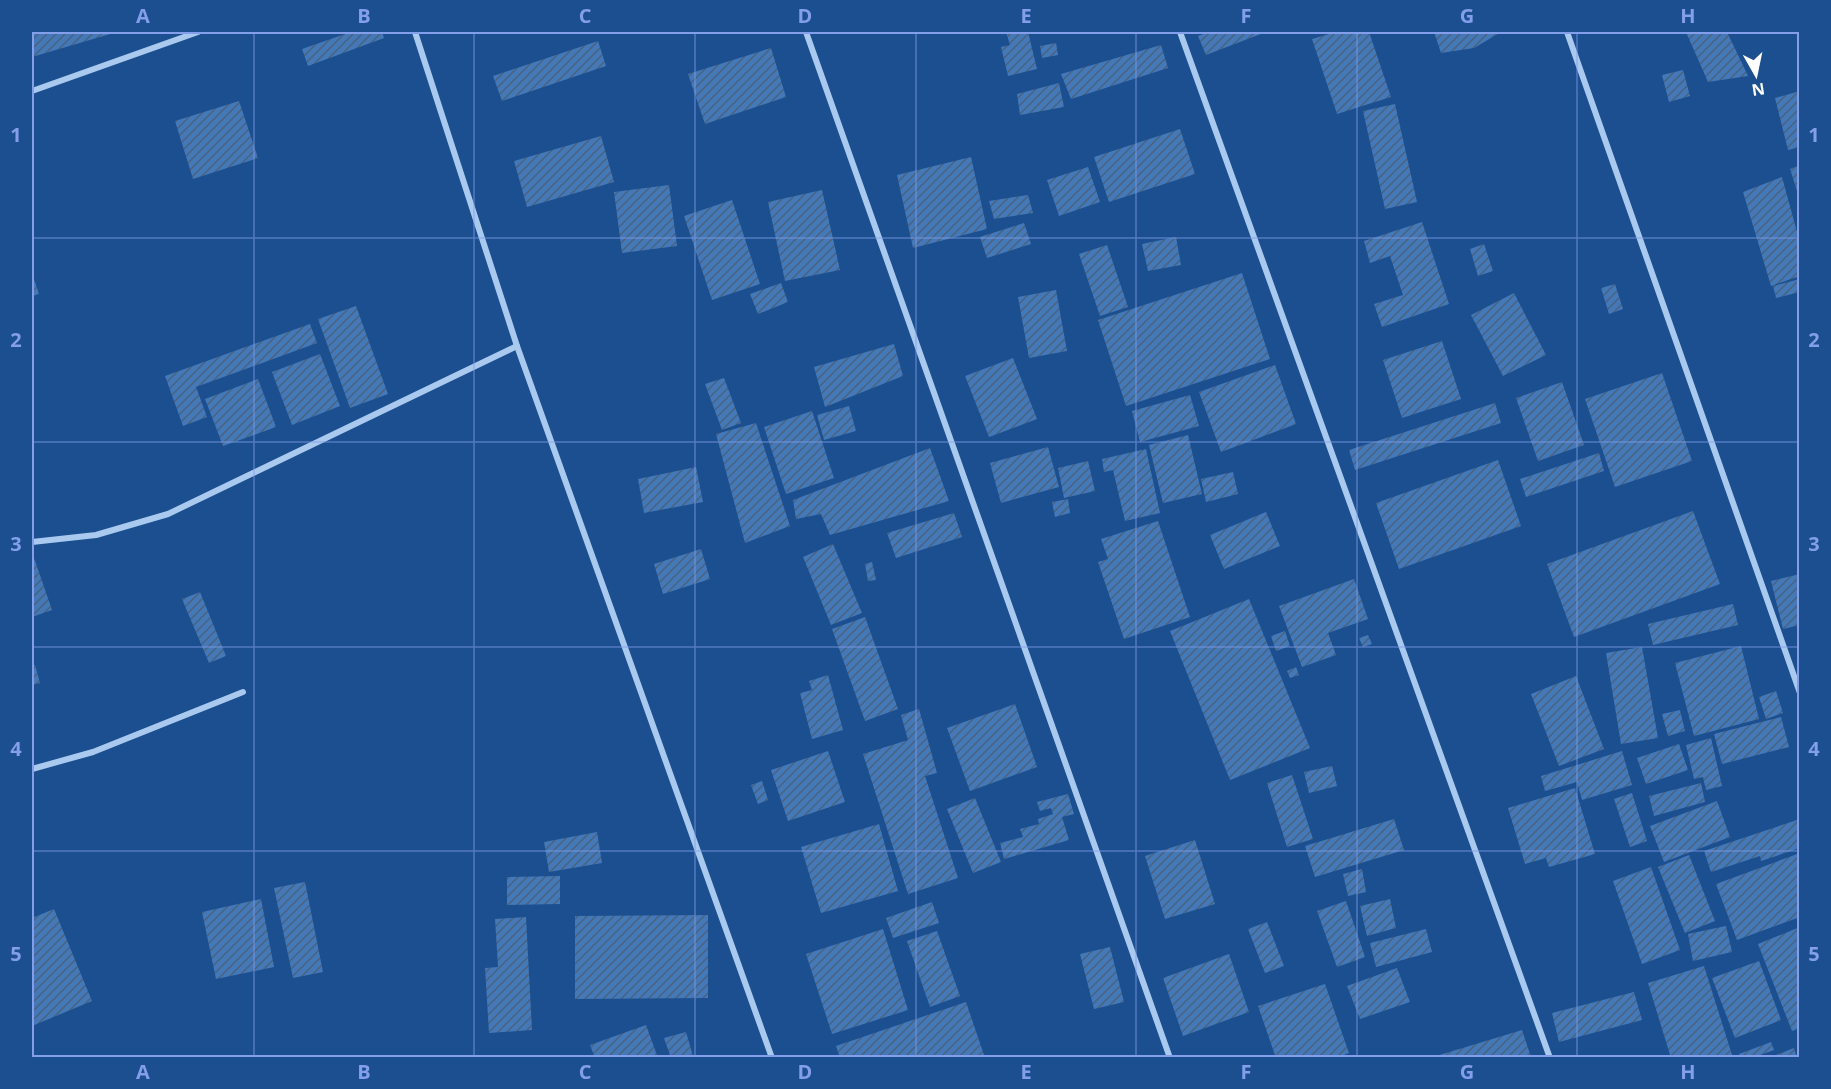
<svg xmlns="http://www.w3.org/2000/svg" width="1831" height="1089" font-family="'Open Sans',sans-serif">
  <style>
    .building { fill: url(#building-hatch) }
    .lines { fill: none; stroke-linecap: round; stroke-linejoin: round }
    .minor { stroke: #a9c9ee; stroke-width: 6 }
    .grid { fill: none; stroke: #839eea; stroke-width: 1.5; stroke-opacity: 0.55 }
    .neatline { fill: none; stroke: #839eea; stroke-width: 2 }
    .grid-label { font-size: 20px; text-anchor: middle; font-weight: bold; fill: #839eea }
  </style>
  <defs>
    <pattern id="building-hatch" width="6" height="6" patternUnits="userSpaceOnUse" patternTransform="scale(1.5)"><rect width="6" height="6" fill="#4478b7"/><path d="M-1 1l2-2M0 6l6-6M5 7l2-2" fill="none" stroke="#486282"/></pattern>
  </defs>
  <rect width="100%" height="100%" fill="#1b4f8f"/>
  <!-- building -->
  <g class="building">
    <polygon points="32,32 117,32 32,57"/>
    <polygon points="351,32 382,32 384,38 308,66 302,49"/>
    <polygon points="1006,32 1028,32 1037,69 1008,76 1001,47 1010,45"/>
    <polygon points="1209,32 1266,32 1206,55 1198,36"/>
    <polygon points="1336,32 1369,32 1391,97 1337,114 1312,39"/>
    <polygon points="1434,32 1501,32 1474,48 1441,53"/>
    <polygon points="1686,32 1727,32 1748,76 1708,82"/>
    <polygon points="598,41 606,66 502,101 493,76"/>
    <polygon points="1056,43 1058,55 1042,58 1040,46"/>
    <polygon points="1161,45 1168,68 1071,99 1061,74"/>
    <polygon points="771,48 786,97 705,124 688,74"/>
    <polygon points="1683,70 1690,96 1669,102 1662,75"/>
    <polygon points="1059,83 1064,107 1020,115 1017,94"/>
    <polygon points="1800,91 1800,147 1788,150 1775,98"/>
    <polygon points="239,101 258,158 193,179 175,121"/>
    <polygon points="1395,104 1417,202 1385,209 1363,111"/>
    <polygon points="1180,129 1195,174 1109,202 1094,157"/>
    <polygon points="601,136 614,182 527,207 514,161"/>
    <polygon points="971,157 987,229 913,248 897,175"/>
    <polygon points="1800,165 1800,197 1799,197 1790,169"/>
    <polygon points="1088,167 1100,202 1059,216 1047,180"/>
    <polygon points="1782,177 1800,243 1800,276 1771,286 1743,192"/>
    <polygon points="669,185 677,246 622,253 614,192"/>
    <polygon points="822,190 840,270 785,281 768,202"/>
    <polygon points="1028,195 1033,213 994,219 989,201"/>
    <polygon points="732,200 760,284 712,300 684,216"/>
    <polygon points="1422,222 1449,304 1382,327 1374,304 1403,295 1390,256 1370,263 1364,241"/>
    <polygon points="1024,223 1031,244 987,258 980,237"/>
    <polygon points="1176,237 1181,265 1148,271 1142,244"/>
    <polygon points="1484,244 1493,271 1478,276 1470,249"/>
    <polygon points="1107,245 1128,307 1100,316 1079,254"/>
    <polygon points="1242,273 1270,359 1126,406 1098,320"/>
    <polygon points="34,279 39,294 32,296 32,280"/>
    <polygon points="1800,279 1800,292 1776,298 1773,286"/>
    <polygon points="781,283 788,302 758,314 750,294"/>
    <polygon points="1615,284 1623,309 1609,314 1601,288"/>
    <polygon points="1056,290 1067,351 1029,358 1018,297"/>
    <polygon points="1514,293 1546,355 1503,376 1471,315"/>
    <polygon points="356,306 388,394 350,408 318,319"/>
    <polygon points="310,324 317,343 196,387 207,417 183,426 165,376"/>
    <polygon points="1442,341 1461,399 1402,418 1383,360"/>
    <polygon points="894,344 903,376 825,407 814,367"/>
    <polygon points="320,354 340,406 292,425 272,372"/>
    <polygon points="1013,358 1037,419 989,437 965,376"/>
    <polygon points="1275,365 1296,424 1221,452 1199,392"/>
    <polygon points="1662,373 1692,461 1615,487 1585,399"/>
    <polygon points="724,378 741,423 722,430 705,384"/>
    <polygon points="258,379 276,427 223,446 205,399"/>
    <polygon points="1562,382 1584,445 1538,461 1516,398"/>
    <polygon points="1190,395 1199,426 1140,442 1132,411"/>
    <polygon points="1495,403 1501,423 1355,470 1349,450"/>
    <polygon points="849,406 856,431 824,440 817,415"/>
    <polygon points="812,411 834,478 786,494 764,427"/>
    <polygon points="756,423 790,526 745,543 716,434"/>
    <polygon points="1188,435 1202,494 1163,503 1149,445"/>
    <polygon points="1048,447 1059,487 1001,503 990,463"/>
    <polygon points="930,448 949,501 830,535 821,514 796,519 793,500"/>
    <polygon points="1146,449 1160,513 1125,521 1113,470 1104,472 1102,459"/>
    <polygon points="1599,453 1604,471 1526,497 1520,479"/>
    <polygon points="1498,460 1521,526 1399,569 1376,503"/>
    <polygon points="1088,461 1095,491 1064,498 1058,468"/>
    <polygon points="696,467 703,502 644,513 638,479"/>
    <polygon points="1233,472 1238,494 1206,502 1201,479"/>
    <polygon points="1068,499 1070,513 1055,517 1052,502"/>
    <polygon points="1693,511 1720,584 1574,637 1547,564"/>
    <polygon points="1266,512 1280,546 1224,569 1210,535"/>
    <polygon points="954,513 962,537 896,558 887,533"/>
    <polygon points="1158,521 1190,617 1124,639 1098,562 1108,559 1101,539"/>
    <polygon points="833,544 862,613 831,625 803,557"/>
    <polygon points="701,549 710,579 663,594 654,564"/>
    <polygon points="32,552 52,610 32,617"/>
    <polygon points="872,562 876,580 868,581 865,564"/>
    <polygon points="1800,574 1800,625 1783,629 1771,581"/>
    <polygon points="1354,579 1368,619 1328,633 1336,655 1302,667 1279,606"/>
    <polygon points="200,592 226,656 209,663 182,599"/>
    <polygon points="1249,599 1310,748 1230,780 1170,631"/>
    <polygon points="1733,604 1738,625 1653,645 1648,624"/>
    <polygon points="865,617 898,709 865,721 832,629"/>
    <polygon points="1285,631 1290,646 1276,651 1271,636"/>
    <polygon points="1368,635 1372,644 1363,647 1359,638"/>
    <polygon points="1741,646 1759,719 1694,736 1675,663"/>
    <polygon points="1642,647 1658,738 1621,744 1606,653"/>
    <polygon points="35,665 40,683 32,685 32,666"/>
    <polygon points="1296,667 1299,675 1290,678 1287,671"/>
    <polygon points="828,675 843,730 812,739 800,693 812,690 809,681"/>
    <polygon points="1576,676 1604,749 1559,766 1531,694"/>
    <polygon points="1776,691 1783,713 1766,719 1759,697"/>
    <polygon points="1015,704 1037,767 970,791 947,728"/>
    <polygon points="919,709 937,773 925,776 958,878 908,894 863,754 908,740 901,715"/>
    <polygon points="1680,710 1685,731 1668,736 1662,714"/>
    <polygon points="1781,717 1789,747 1722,764 1714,734"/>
    <polygon points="1711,738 1722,786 1706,790 1703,777 1694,779 1686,745"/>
    <polygon points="1679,744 1688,770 1646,784 1637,758"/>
    <polygon points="828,751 845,802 788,821 771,770"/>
    <polygon points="1622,751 1632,785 1582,800 1577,782 1545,791 1541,776"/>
    <polygon points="1332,766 1337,786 1309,793 1304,772"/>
    <polygon points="1292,775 1313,839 1287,847 1267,783"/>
    <polygon points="762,781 768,800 758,804 751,785"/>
    <polygon points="1701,783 1705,802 1654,816 1649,796"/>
    <polygon points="1575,788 1595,854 1549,867 1546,858 1525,864 1508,808"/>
    <polygon points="1632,793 1647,841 1630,847 1614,799"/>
    <polygon points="1068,794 1074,814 1062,817 1069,840 1004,859 1000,843 1023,837 1020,829 1039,824 1038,819 1053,814 1051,808 1040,811 1037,802"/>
    <polygon points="975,798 1001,862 973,873 947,809"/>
    <polygon points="1717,801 1730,837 1664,862 1650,826"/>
    <polygon points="1394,819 1404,850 1315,877 1305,846"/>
    <polygon points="1800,819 1800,848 1761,861 1760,856 1711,872 1704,851"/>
    <polygon points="879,824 898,891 821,913 801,847"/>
    <polygon points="597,832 602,863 549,872 544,842"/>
    <polygon points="1195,840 1215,904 1165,919 1145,856"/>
    <polygon points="1800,853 1800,917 1737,940 1716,884"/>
    <polygon points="1689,855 1715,921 1685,933 1658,867"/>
    <polygon points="1651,867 1680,950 1642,964 1613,881"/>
    <polygon points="1362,869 1366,892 1348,896 1343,874"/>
    <polygon points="560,876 560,904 507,905 507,877"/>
    <polygon points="305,882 323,972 293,978 274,888"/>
    <polygon points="261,899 274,967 216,979 202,912"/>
    <polygon points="1390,899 1396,928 1367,936 1360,906"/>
    <polygon points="1346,901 1365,957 1337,967 1317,911"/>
    <polygon points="932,902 939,923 893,938 886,918"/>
    <polygon points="54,909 92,1001 32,1026 32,918"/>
    <polygon points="708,915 708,998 575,999 575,916"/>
    <polygon points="526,917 532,1030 489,1033 485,968 498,967 495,919"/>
    <polygon points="1267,922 1284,966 1265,973 1248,929"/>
    <polygon points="1726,926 1732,952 1693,961 1688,934"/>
    <polygon points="1800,927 1800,1028 1792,1031 1758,944"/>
    <polygon points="883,929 908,1010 832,1034 806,954"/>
    <polygon points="1426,929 1432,952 1376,967 1370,943"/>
    <polygon points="937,931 960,996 930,1007 907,941"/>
    <polygon points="1110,947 1124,1002 1094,1009 1080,954"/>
    <polygon points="1229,954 1249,1012 1183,1036 1163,978"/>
    <polygon points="1759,961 1781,1020 1735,1038 1712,978"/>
    <polygon points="1704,966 1733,1058 1671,1058 1648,983"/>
    <polygon points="1397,968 1410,1002 1360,1019 1347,986"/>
    <polygon points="1325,984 1349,1053 1336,1058 1276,1058 1258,1006"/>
    <polygon points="1634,992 1642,1020 1559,1042 1552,1013"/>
    <polygon points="966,1002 985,1058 840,1058 836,1046"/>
    <polygon points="646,1025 658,1058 595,1058 590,1045"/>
    <polygon points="1522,1030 1531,1057 1434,1058 1433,1057"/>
    <polygon points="686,1032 693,1056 671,1058 664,1038"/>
    <polygon points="1771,1042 1774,1050 1752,1058 1740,1058 1739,1054"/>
    <polygon points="1794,1048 1797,1058 1771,1058 1771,1057"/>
  </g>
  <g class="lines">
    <!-- minor -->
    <g class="minor">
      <polyline points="415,32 517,346 772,1058"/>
      <polyline points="806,32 1170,1058"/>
      <polyline points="1180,32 1550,1058"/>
      <polyline points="1567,32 1800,693"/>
      <polyline points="32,91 198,32"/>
      <polyline points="32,542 96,535 168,514 517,346"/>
      <polyline points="32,769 93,752 243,692"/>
    </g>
  </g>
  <!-- grid -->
  <path class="grid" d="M254,32V1058M474,32V1058M695,32V1058M916,32V1058M1136,32V1058M1357,32V1058M1577,32V1058M32,238H1800M32,442H1800M32,647H1800M32,851H1800"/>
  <!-- border -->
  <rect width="1831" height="1089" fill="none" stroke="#1b4f8f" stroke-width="66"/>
  <!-- north arrow -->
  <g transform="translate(1756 75) rotate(171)" stroke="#1b4f8f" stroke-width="4.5" paint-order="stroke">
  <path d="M0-4.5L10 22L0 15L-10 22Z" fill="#ffffff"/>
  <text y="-9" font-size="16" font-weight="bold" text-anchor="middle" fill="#ffffff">N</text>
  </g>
  <rect x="33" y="33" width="1765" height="1023" class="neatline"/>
  <g class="grid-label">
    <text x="143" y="23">A</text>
    <text x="364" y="23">B</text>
    <text x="585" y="23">C</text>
    <text x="805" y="23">D</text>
    <text x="1026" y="23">E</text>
    <text x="1246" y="23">F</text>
    <text x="1467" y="23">G</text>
    <text x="1688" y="23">H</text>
    <text x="16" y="142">1</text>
    <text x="1814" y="142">1</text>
    <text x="16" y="347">2</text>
    <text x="1814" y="347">2</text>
    <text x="16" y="551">3</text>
    <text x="1814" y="551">3</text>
    <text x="16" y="756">4</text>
    <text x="1814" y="756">4</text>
    <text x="16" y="961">5</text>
    <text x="1814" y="961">5</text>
    <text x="143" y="1079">A</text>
    <text x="364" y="1079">B</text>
    <text x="585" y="1079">C</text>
    <text x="805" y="1079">D</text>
    <text x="1026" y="1079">E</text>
    <text x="1246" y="1079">F</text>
    <text x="1467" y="1079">G</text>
    <text x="1688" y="1079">H</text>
  </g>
</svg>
